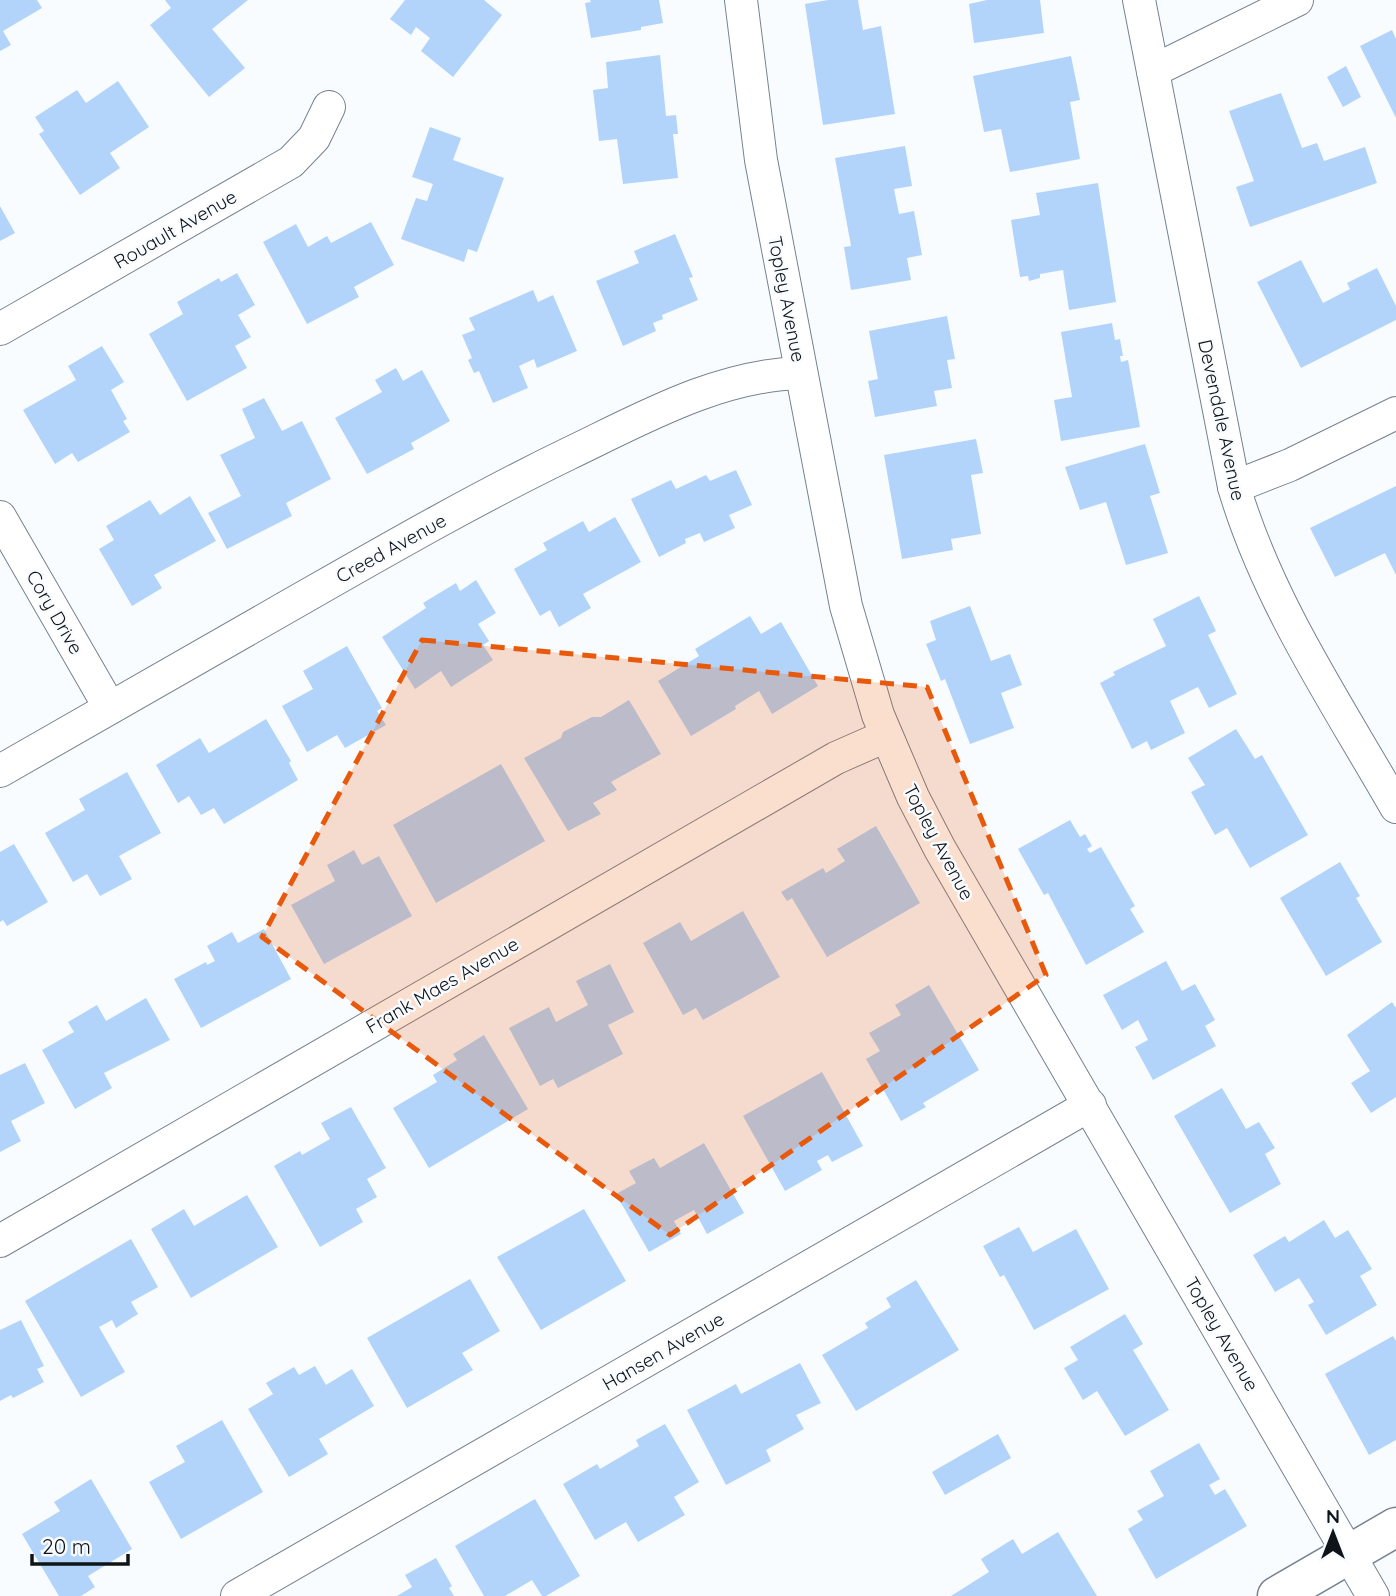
<svg xmlns="http://www.w3.org/2000/svg" width="1396" height="1596" font-family="Quicksand,sans-serif">
  <style>
    .building { fill: #b2d4fa }
    .lines { fill: none; stroke-linecap: round; stroke-linejoin: round }
    .minor-casing { stroke: #758291; stroke-width: 34 }
    .tertiary-casing { stroke: #758291; stroke-width: 41 }
    .minor { stroke: #fff; stroke-width: 32 }
    .tertiary { stroke: #fff; stroke-width: 38 }
    .marked { fill: #e8590c; fill-opacity: 0.2; stroke: #e8590c; stroke-width: 5; stroke-dasharray: 14 9; stroke-linejoin: round }
    .labels { text-anchor: middle; dominant-baseline: central; stroke-width: 5; stroke-linejoin: round; paint-order: stroke }
    .street-label { font-size: 19px; fill: #0f1419; stroke: #f9fcff }
  </style>
  <rect width="100%" height="100%" fill="#f9fcff"/>
  <!-- building -->
  <g class="building">
    <polygon points="0,0 37,0 42,8 3,31 11,45 0,51"/>
    <polygon points="165,0 248,0 212,29 245,68 209,97 150,25 171,8"/>
    <polygon points="405,0 484,0 502,15 453,77 421,51 430,38 416,27 411,35 390,19"/>
    <polygon points="590,0 659,0 663,23 641,27 641,30 591,38 585,3 591,2"/>
    <polygon points="828,0 858,0 863,30 881,26 895,114 823,125 805,4"/>
    <polygon points="987,0 1040,0 1044,33 974,43 969,4"/>
    <polygon points="1392,30 1396,39 1396,118 1360,46"/>
    <polygon points="660,55 666,116 676,115 678,134 673,134 678,178 623,184 617,139 599,141 593,90 608,88 606,62"/>
    <polygon points="1071,56 1080,100 1070,102 1080,159 1010,172 1001,129 984,132 973,76"/>
    <polygon points="1346,66 1361,97 1343,107 1327,77"/>
    <polygon points="118,81 149,127 110,153 120,168 80,195 39,134 44,131 35,117 77,90 86,103"/>
    <polygon points="1281,93 1302,148 1317,143 1324,161 1365,147 1377,183 1250,227 1236,187 1254,181 1229,111"/>
    <polygon points="430,127 461,138 453,160 504,178 477,252 468,249 464,262 401,239 416,198 427,201 433,184 412,177"/>
    <polygon points="905,146 912,186 894,189 899,214 914,211 922,255 907,258 911,280 851,290 844,247 851,246 835,158"/>
    <polygon points="1098,183 1116,302 1069,310 1063,270 1040,274 1040,278 1029,281 1028,276 1020,277 1011,220 1040,215 1036,193"/>
    <polygon points="0,206 15,233 0,241"/>
    <polygon points="371,222 394,265 354,287 359,297 307,324 263,242 296,224 308,247 327,236 331,243"/>
    <polygon points="675,234 693,277 689,278 698,300 662,315 663,319 653,323 656,331 623,346 596,281 639,263 634,251"/>
    <polygon points="1301,260 1323,303 1350,289 1347,283 1377,268 1396,306 1396,320 1301,368 1257,282"/>
    <polygon points="237,273 255,305 238,315 251,337 235,346 247,368 187,401 149,334 183,314 177,302 219,278 221,282"/>
    <polygon points="533,290 538,302 553,295 577,351 537,368 534,359 519,366 528,388 493,403 479,371 474,373 468,360 472,358 462,335 475,330 469,318"/>
    <polygon points="947,316 955,359 947,360 952,388 934,391 937,406 875,417 868,381 878,379 869,331"/>
    <polygon points="1112,323 1115,340 1120,339 1123,356 1120,356 1121,362 1128,360 1140,427 1061,441 1054,400 1072,397 1061,332"/>
    <polygon points="102,346 124,382 111,390 127,419 123,421 130,432 78,462 72,453 55,464 23,410 76,380 68,366"/>
    <polygon points="396,368 403,381 422,370 450,421 411,443 414,449 367,474 335,418 382,392 375,380"/>
    <polygon points="264,398 282,431 302,421 331,479 286,503 292,516 227,549 208,513 241,496 220,455 255,438 242,409"/>
    <polygon points="976,439 983,473 971,475 981,534 951,539 953,550 902,559 884,455"/>
    <polygon points="1145,444 1160,493 1150,496 1168,553 1126,565 1106,502 1080,510 1065,467"/>
    <polygon points="736,470 752,505 729,515 735,528 704,542 700,533 685,539 686,543 659,557 631,499 671,480 676,489 706,475 710,481"/>
    <polygon points="1396,486 1396,575 1385,553 1335,577 1310,528"/>
    <polygon points="190,496 216,541 154,575 162,588 132,606 99,549 114,540 106,526 150,500 160,515"/>
    <polygon points="615,517 641,562 583,594 591,608 559,627 550,610 540,616 514,569 547,550 543,543 583,521 589,532"/>
    <polygon points="476,580 496,613 478,624 489,641 483,645 493,660 451,687 441,671 415,689 382,637 426,608 423,603 456,583 460,591"/>
    <polygon points="1199,596 1216,631 1208,635 1237,694 1209,708 1198,687 1170,701 1185,733 1151,750 1147,741 1132,749 1100,683 1115,675 1113,672 1166,646 1153,619"/>
    <polygon points="970,606 991,661 1010,654 1022,685 1001,693 1014,728 970,744 945,679 941,681 926,644 936,640 930,621"/>
    <polygon points="750,616 761,634 781,622 818,686 772,714 759,691 735,706 736,709 691,736 658,681 699,656 695,649"/>
    <polygon points="347,646 382,708 377,711 386,725 345,748 337,735 307,752 282,706 313,689 303,671"/>
    <polygon points="629,700 661,754 611,782 617,790 593,803 601,814 568,831 524,758 561,738 563,732 592,717 601,717"/>
    <polygon points="266,719 291,761 289,763 298,780 224,824 214,808 201,815 189,796 178,803 156,765 200,738 209,753"/>
    <polygon points="1236,729 1255,759 1262,755 1308,835 1250,868 1227,828 1215,835 1191,792 1205,785 1188,758"/>
    <polygon points="501,764 545,841 436,903 393,825"/>
    <polygon points="127,772 161,833 119,856 132,879 100,896 87,874 73,882 45,833 85,810 79,799"/>
    <polygon points="1070,820 1080,837 1085,834 1092,846 1087,849 1090,853 1101,847 1135,906 1130,909 1144,932 1086,965 1048,893 1044,895 1018,849"/>
    <polygon points="876,826 920,903 827,957 792,898 787,901 781,892 823,868 826,873 845,861 837,849"/>
    <polygon points="14,844 48,902 7,926 3,920 0,922 0,852"/>
    <polygon points="354,850 362,865 379,856 412,916 324,964 291,905 335,881 327,865"/>
    <polygon points="1340,862 1360,896 1356,898 1382,942 1326,976 1280,898"/>
    <polygon points="743,911 780,977 703,1020 696,1008 683,1015 643,943 680,922 691,941"/>
    <polygon points="264,929 291,979 201,1028 174,979 206,962 207,965 215,961 207,946 232,932 238,943"/>
    <polygon points="1166,961 1182,991 1195,984 1215,1020 1205,1026 1216,1046 1153,1080 1135,1047 1148,1040 1138,1020 1122,1030 1103,995"/>
    <polygon points="610,964 634,1012 608,1025 623,1054 558,1088 553,1079 540,1086 509,1028 549,1007 556,1022 588,1005 576,981"/>
    <polygon points="929,985 979,1070 923,1103 926,1107 901,1121 866,1059 880,1051 869,1033 901,1015 895,1005"/>
    <polygon points="146,998 170,1040 104,1073 112,1088 75,1109 42,1050 74,1032 68,1022 97,1005 106,1021"/>
    <polygon points="1392,1002 1396,1008 1396,1097 1371,1113 1351,1083 1370,1071 1347,1035"/>
    <polygon points="484,1035 528,1109 429,1168 393,1108 437,1082 433,1075 457,1060 453,1054"/>
    <polygon points="25,1063 45,1103 11,1121 21,1141 0,1152 0,1075"/>
    <polygon points="822,1072 863,1146 832,1162 828,1155 817,1161 822,1170 785,1191 743,1116"/>
    <polygon points="1222,1088 1246,1129 1259,1122 1275,1148 1265,1154 1281,1184 1230,1213 1174,1116"/>
    <polygon points="351,1107 386,1168 367,1179 377,1197 356,1209 363,1222 320,1247 274,1166 300,1151 302,1155 330,1139 321,1123"/>
    <polygon points="704,1143 744,1213 707,1234 694,1210 674,1221 681,1234 649,1252 616,1194 636,1183 629,1171 654,1158 660,1168"/>
    <polygon points="247,1195 278,1247 191,1298 151,1229 184,1209 194,1226"/>
    <polygon points="584,1209 626,1281 541,1330 497,1257"/>
    <polygon points="1324,1220 1335,1238 1348,1230 1372,1269 1360,1276 1377,1305 1326,1335 1308,1305 1314,1302 1299,1278 1275,1292 1253,1255 1285,1236 1289,1242"/>
    <polygon points="1019,1227 1033,1252 1076,1229 1109,1289 1034,1330 1004,1275 1000,1277 983,1246"/>
    <polygon points="131,1239 158,1287 131,1302 138,1314 116,1328 112,1320 99,1327 125,1372 81,1397 25,1301"/>
    <polygon points="470,1279 500,1331 462,1353 473,1370 407,1408 367,1338"/>
    <polygon points="916,1280 959,1350 856,1411 822,1355 868,1328 865,1323 891,1307 886,1298"/>
    <polygon points="1125,1314 1143,1344 1133,1350 1169,1410 1125,1436 1097,1391 1083,1400 1064,1368 1078,1360 1070,1347"/>
    <polygon points="21,1320 44,1366 37,1369 44,1382 13,1398 11,1395 0,1401 0,1330"/>
    <polygon points="1393,1336 1396,1341 1396,1440 1369,1455 1325,1374"/>
    <polygon points="800,1363 821,1403 796,1415 804,1429 766,1450 771,1461 726,1485 687,1410 736,1384 741,1394"/>
    <polygon points="315,1366 326,1385 352,1369 374,1406 319,1439 328,1454 289,1477 248,1409 273,1394 266,1383 294,1367 299,1375"/>
    <polygon points="222,1420 263,1492 181,1539 149,1482 185,1462 176,1446"/>
    <polygon points="665,1424 699,1482 674,1497 685,1515 638,1542 626,1522 595,1540 563,1484 597,1464 600,1469 639,1446 636,1440"/>
    <polygon points="998,1434 1011,1458 945,1495 932,1472"/>
    <polygon points="1199,1443 1220,1479 1209,1485 1215,1495 1225,1489 1247,1526 1156,1579 1128,1529 1143,1520 1137,1511 1164,1496 1150,1471"/>
    <polygon points="91,1479 132,1549 88,1576 95,1587 81,1596 59,1596 22,1534 60,1511 54,1502"/>
    <polygon points="535,1499 580,1576 546,1596 542,1596 532,1580 505,1596 484,1596 455,1546"/>
    <polygon points="1058,1532 1097,1596 951,1596 989,1572 981,1559 1013,1539 1022,1554"/>
    <polygon points="436,1558 452,1586 449,1588 454,1596 397,1596 412,1587 405,1575"/>
  </g>
  <g class="lines">
    <defs>
      <g id="minor">
        <polyline points="741,0 761,160 846,606 878,715 913,797 940,849 1373,1596"/>
        <path d="M1139,0L1234,487C1268,602 1337,704 1396,807"/>
        <polyline points="1153,71 1297,0"/>
        <polyline points="0,329 291,162 314,138 329,107"/>
        <polyline points="1234,487 1290,465 1396,413"/>
        <polyline points="0,517 110,708"/>
        <path d="M0,771C95,716 190,662 285,608C378,555 471,501 568,454C641,419 718,375 801,373"/>
        <polyline points="0,1241 836,758 886,736"/>
        <polyline points="237,1596 1090,1105"/>
      </g>
      <polyline id="tertiary" points="1277,1596 1396,1527"/>
    </defs>
    <!-- minor casing -->
    <use href="#minor" class="minor-casing"/>
    <!-- tertiary casing -->
    <use href="#tertiary" class="tertiary-casing"/>
    <!-- minor -->
    <use href="#minor" class="minor"/>
    <!-- tertiary -->
    <use href="#tertiary" class="tertiary"/>
  </g>
  <!-- marked area -->
  <path class="marked" d="M422,640L927,687L1046,975L670,1235L262,937Z"/>
  <g class="labels">
    <!-- street labels -->
    <g class="street-label">
      <text transform="translate(175 229) rotate(-30)">Rouault Avenue</text>
      <text transform="translate(787 299) rotate(79)">Topley Avenue</text>
      <text transform="translate(1222 420) rotate(78)">Devendale Avenue</text>
      <text transform="translate(391 548) rotate(-29)">Creed Avenue</text>
      <text transform="translate(55 612) rotate(60)">Cory Drive</text>
      <text transform="translate(939 842) rotate(62)">Topley Avenue</text>
      <text transform="translate(442 985) rotate(-30)">Frank Maes Avenue</text>
      <text transform="translate(1222 1334) rotate(60)">Topley Avenue</text>
      <text transform="translate(663 1351) rotate(-30)">Hansen Avenue</text>
    </g>
  </g>
  <!-- north arrow -->
  <g transform="translate(1333 1533)" stroke="#f9fcff" stroke-width="5" paint-order="stroke">
  <path d="M0-5L12 26L0 18L-12 26Z" fill="#0f1419"/>
  <text y="-10" font-size="19" font-weight="bold" text-anchor="middle" fill="#0f1419">N</text>
  </g>
  <!-- scale -->
  <path d="M32 1554v10h96v-10" fill="none" stroke="#0f1419" stroke-width="3.5"/>
  <text x="42" y="1554" font-size="21" fill="#0f1419" stroke="#f9fcff" stroke-width="5" paint-order="stroke">20 m</text>
</svg>
